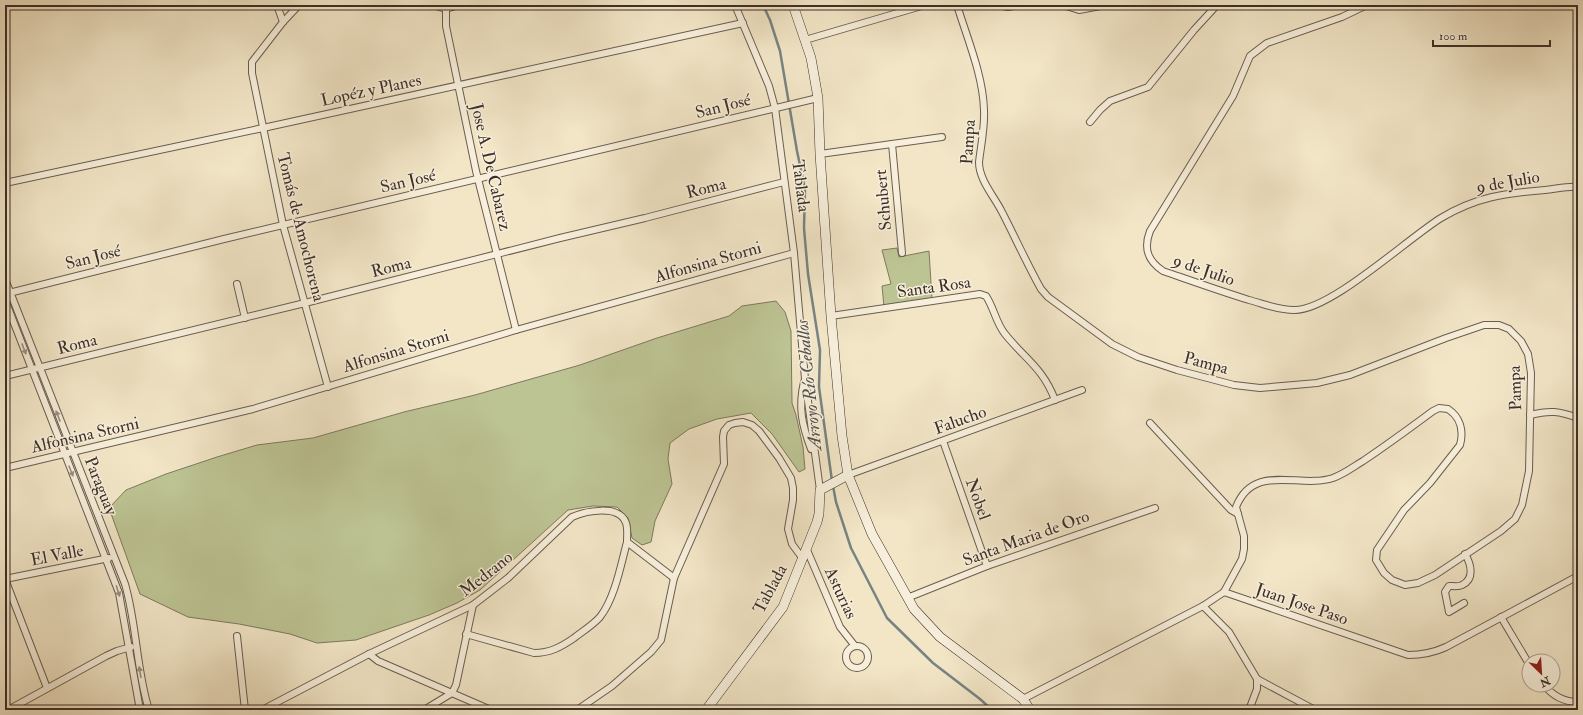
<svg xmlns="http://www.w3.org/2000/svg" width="1583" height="715" font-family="'IM FELL Double Pica',serif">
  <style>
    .green { fill: #bdc494; stroke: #7d7a5e }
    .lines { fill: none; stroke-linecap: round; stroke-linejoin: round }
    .stream { stroke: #788483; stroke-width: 2.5 }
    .street-casing { stroke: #6a5d50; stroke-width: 8 }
    .secondary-casing { stroke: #3d2f28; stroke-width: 10 }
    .street { stroke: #f7efdb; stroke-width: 6 }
    .secondary { stroke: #f7efdb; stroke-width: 9 }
    .oneway { fill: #9a8f82 }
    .labels { text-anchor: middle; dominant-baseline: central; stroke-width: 3; stroke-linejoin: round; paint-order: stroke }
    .street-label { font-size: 17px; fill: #3d2f28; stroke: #f7efdb }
    .water-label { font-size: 18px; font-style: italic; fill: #56524e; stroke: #f7efdb }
  </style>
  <rect width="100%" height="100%" fill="#f2e6c7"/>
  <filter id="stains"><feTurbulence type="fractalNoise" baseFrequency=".005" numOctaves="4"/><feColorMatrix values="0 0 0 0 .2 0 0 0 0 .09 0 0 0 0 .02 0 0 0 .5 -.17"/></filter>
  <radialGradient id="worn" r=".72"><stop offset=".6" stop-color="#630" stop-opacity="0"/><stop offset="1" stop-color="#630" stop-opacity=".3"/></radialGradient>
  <!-- green -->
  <g class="green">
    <polygon points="897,248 899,257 929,251 932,299 884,307 882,286 891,284 882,250"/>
    <polygon points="776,301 785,312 791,331 792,403 796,415 803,447 805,469 799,472 772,434 751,413 717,419 689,429 670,443 668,459 672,484 655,521 651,542 642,545 632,538 628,518 617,507 593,506 568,510 480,590 457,603 429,615 356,640 317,643 290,634 239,624 188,617 140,594 109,508 126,490 166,474 217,457 257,445 313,438 404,412 475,395 580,365 657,338 729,316 742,306"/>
  </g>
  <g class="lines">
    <!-- stream -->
    <g class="stream">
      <polyline points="763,5 770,20 780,51 797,151 805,189 804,228 808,274 820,350 819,387 832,481"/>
      <polyline points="833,486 836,502 851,548 887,618 933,663 980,699 992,710"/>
    </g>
    <defs>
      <g id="street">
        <polyline points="277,5 283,22"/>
        <polyline points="299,5 283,22 252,62 252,73 283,225 328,387"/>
        <polyline points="433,5 446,9 458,5"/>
        <polyline points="735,5 769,86 775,108 794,253 805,379 820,490"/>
        <path d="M957,5C967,38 983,75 984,110C985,127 981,145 979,162C979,180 994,196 1002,212C1015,237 1027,264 1041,289L1048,297L1112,344L1138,357L1177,370L1234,385L1260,388L1317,383L1350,375L1446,338L1484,325H1499L1509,329L1521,341L1528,354L1531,373L1529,471L1522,505L1515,519L1501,531L1435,575L1418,583L1405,585L1392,580L1384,573L1376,560L1377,550L1404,510L1430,483L1460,445C1464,430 1460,417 1448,409L1439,408L1433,411C1410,428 1387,445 1363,461C1353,467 1344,474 1333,478C1299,489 1254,462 1236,507L1244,536V549L1242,559L1224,592"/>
        <polyline points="998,5 1008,7 1019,5"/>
        <polyline points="1063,5 1079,10 1106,5"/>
        <path d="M1367,5L1342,17L1267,43L1250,56L1233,96L1150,231C1143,249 1148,261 1163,271C1192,281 1220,291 1249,300C1264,304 1278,310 1294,310C1330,311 1407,239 1441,218C1476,197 1505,193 1545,190C1556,189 1567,186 1578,187"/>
        <polyline points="446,9 446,26 476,171 516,330"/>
        <polyline points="805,40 925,5"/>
        <polyline points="1090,122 1100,110 1110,101 1148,87 1194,30 1217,5"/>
        <polyline points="892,144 902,253"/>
        <polyline points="820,154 942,137"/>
        <polyline points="5,183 263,128 743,23"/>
        <path d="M5,279L125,584C137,625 136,669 149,710"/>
        <polyline points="237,284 245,318"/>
        <polyline points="5,294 224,239 818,98"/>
        <polyline points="5,300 119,593 140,710"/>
        <path d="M831,316L980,294L986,296C994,308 996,323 1005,334C1025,359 1043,368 1055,400"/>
        <polyline points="5,376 305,303 560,238 645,218 784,182"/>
        <path d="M804,382C798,407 802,425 811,449"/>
        <path d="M1530,415C1550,410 1559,411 1578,418"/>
        <polyline points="1150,423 1231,510 1238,514"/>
        <polyline points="943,441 987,566"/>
        <polyline points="5,468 253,409 516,330 794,253"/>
        <polyline points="848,475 1082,390"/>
        <polyline points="807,550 840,627 855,646"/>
        <polyline points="5,579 47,688"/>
        <polyline points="5,579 109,558"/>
        <polyline points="907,598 987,566 1155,508"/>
        <path d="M1464,603L1449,612L1445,592L1449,586C1453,586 1459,587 1462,585C1475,579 1471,564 1465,554"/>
        <polyline points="1203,606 1229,632 1257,679 1257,689 1249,710"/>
        <polyline points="1501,617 1529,664"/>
        <path d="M466,634L534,653C550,653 561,647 574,638C583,631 593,625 600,617C615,598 621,564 627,542"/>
        <polyline points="237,636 245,710"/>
        <circle cx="857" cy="657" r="11"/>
        <polyline points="369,654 378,661 491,710"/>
        <polyline points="1257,679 1315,710"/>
        <path d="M1544,685C1553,696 1564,702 1578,702"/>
        <path d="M1023,699L1203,606L1224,592L1408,655C1422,655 1433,653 1446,647L1578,576"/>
        <polyline points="8,710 106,656 117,651 131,647"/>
        <path d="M262,710L369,654L473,605L508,578L572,517C586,511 619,504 626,523C628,529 627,536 627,542L674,578"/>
        <polyline points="424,710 452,693 456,685 473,605"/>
        <polyline points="577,710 612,686 651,652 661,640 674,578 724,464 723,437 724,431 729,425 735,423 743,422 752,425 759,431 779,458 791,478 793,488 793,500 788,529 792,544 803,559"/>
      </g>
      <g id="secondary">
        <polyline points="793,5 811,58 818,98 820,154 831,316 842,436 848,475 872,534 914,609 940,637 1023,699 1030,710"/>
        <polyline points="706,710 783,607 817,522 819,514 820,490 848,475"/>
        <polyline points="824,710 833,710"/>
      </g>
    </defs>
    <!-- street casing -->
    <use href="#street" class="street-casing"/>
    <!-- secondary casing -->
    <use href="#secondary" class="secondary-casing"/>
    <!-- street -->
    <use href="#street" class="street"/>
    <!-- secondary -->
    <use href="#secondary" class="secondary"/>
  </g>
  <!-- one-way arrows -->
  <defs><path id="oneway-solid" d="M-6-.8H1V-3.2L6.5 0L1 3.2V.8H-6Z"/></defs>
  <g class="oneway">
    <use href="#oneway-solid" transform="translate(24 349) rotate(69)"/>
    <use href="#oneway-solid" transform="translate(58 416) rotate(-111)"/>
    <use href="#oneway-solid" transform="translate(71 471) rotate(68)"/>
    <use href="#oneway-solid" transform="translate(118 591) rotate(72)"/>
    <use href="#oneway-solid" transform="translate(140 672) rotate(-99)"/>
  </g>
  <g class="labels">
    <!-- street labels -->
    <g class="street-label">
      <text transform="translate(371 90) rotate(-12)">Lopéz y Planes</text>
      <text transform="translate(723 106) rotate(-14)">San José</text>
      <text transform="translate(968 142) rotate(-86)">Pampa</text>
      <text transform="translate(491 167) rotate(77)">Jose A. De Cabarez</text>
      <text transform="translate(408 181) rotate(-13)">San José</text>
      <text transform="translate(1508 182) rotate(-10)">9 de Julio</text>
      <text transform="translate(801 186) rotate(83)">Tablada</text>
      <text transform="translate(706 188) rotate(-14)">Roma</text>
      <text transform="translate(883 200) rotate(-95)">Schubert</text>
      <text transform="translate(301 227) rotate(76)">Tomás de Amochorena</text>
      <text transform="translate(93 257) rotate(-14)">San José</text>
      <text transform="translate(708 262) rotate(-16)">Alfonsina Storni</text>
      <text transform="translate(391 267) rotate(-14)">Roma</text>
      <text transform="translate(1204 270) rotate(19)">9 de Julio</text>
      <text transform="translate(934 287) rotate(-8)">Santa Rosa</text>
      <text transform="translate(77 344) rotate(-14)">Roma</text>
      <text transform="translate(396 351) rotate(-17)">Alfonsina Storni</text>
      <text transform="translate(1206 363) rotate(15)">Pampa</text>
      <text transform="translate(1515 388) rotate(-92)">Pampa</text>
      <text transform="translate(960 420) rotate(-20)">Falucho</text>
      <text transform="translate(85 435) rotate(-13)">Alfonsina Storni</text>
      <text transform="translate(101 486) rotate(68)">Paraguay</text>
      <text transform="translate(978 499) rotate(70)">Nobel</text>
      <text transform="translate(1026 538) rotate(-20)">Santa Maria de Oro</text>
      <text transform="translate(57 555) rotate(-11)">El Valle</text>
      <text transform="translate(486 574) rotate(-38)">Medrano</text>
      <text transform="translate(770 589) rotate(-62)">Tablada</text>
      <text transform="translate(841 593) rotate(65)">Asturias</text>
      <text transform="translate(1302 604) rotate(19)">Juan Jose Paso</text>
    </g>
    <!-- water labels -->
    <g class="water-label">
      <text transform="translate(809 385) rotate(-96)">Arroyo Río Ceballos</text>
    </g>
  </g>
  <!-- margin -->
  <rect width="1583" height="715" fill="none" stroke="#f2e6c7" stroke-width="20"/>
  <rect x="6" y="6" width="1571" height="703" fill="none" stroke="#3d2f28" stroke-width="2"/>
  <rect x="10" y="10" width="1563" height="695" fill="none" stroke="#3d2f28"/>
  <!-- north arrow -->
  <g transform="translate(1541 673) rotate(155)"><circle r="19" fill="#f7efdb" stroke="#ada293"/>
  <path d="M0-3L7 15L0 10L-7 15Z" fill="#8f2418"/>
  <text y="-6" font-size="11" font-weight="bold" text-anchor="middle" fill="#3d2f28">N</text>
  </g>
  <!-- scale -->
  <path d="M1433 40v6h117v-6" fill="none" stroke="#3d2f28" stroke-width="2"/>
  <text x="1439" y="40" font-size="12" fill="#3d2f28" stroke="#f7efdb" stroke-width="3" paint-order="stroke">100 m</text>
  <rect width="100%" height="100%" filter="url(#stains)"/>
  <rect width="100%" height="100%" fill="url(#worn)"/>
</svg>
